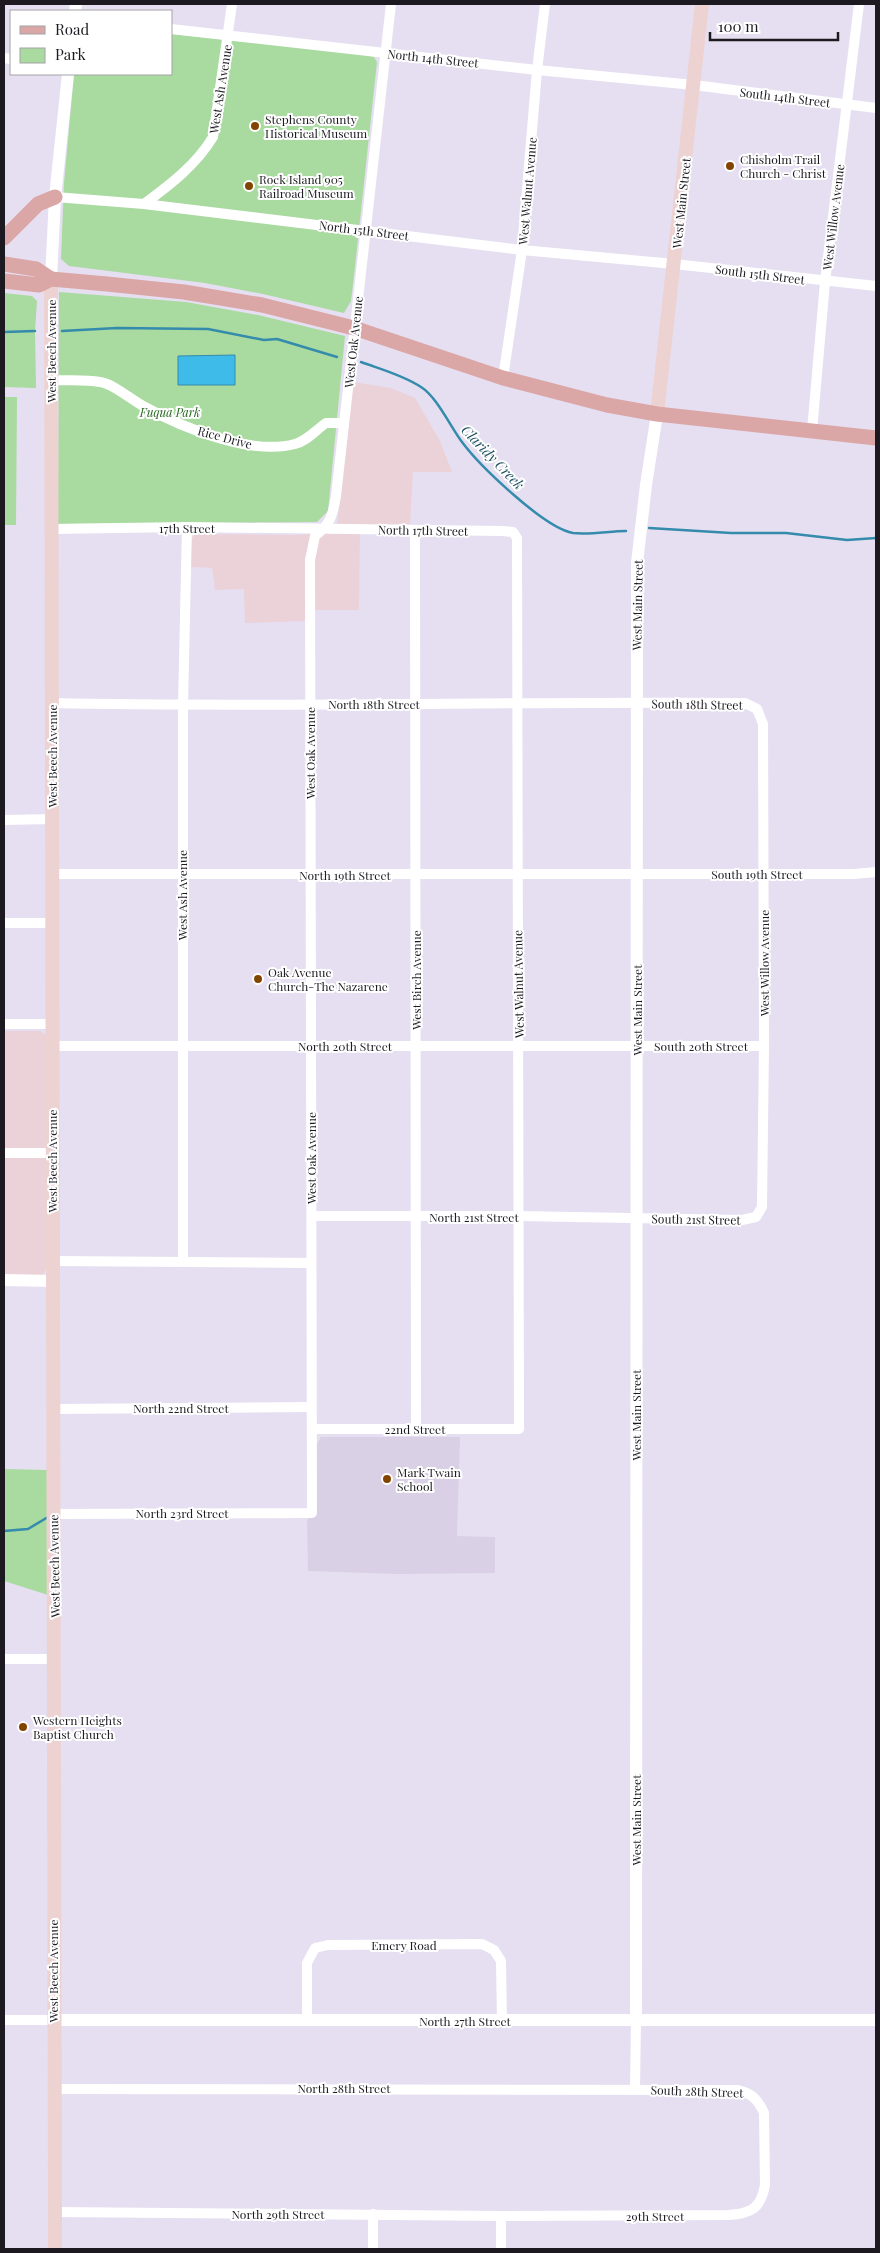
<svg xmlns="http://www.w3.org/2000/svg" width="880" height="2253" font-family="'Playfair Display',serif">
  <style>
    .commercial { fill: #ebd1d8 }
    .education { fill: #dad0e5 }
    .green { fill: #a9daa0 }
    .water { fill: #3ebbe8; stroke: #348bac }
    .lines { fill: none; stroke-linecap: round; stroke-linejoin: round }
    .stream { stroke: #348bac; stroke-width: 2.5 }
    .minor { stroke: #fff; stroke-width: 10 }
    .tertiary { stroke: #fff; stroke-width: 12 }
    .secondary { stroke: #edd2d2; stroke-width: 14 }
    .primary { stroke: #daa6a6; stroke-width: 15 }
    .poi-dot { fill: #824501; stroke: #fff; stroke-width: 2 }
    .labels { text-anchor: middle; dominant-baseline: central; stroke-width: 4; stroke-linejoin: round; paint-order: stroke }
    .street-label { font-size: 12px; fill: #1c1a20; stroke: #fff }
    .poi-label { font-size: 12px; fill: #1c1a20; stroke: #fff; text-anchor: start }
    .park-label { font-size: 12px; font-style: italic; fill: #296820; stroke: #fff }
    .water-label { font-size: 14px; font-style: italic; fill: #1e5063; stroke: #fff }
  </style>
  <rect width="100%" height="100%" fill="#e6dff1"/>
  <!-- commercial -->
  <g class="commercial">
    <polygon points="353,382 391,388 415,398 440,441 452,472 413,472 410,524 360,525 359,610 305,610 305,621 245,623 244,589 215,590 212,568 190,567 191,539 196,534 294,535 336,533"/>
    <polygon points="4,1031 40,1031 46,1035 46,1269 43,1274 38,1277 4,1277"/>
  </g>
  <!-- education -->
  <polygon class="education" points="321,1437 460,1437 457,1536 495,1537 495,1573 397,1574 308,1571 307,1520 316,1510 315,1447"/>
  <!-- green -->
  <g class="green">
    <polygon points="171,34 368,55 374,57 377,62 354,276 351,301 344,313 263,294 205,283 69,266 61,259 64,183 74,74 171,74"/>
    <polygon points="59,292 186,302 258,315 345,336 328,511 317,522 58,524"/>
    <polygon points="4,293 32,296 37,301 35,331 36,388 4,387"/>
    <polygon points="4,397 17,397 16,525 4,525"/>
    <polygon points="4,1469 48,1470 48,1595 4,1581"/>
  </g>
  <!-- water -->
  <polygon class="water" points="235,355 235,385 178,385 178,356"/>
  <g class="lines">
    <!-- stream -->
    <g class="stream">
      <polyline points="62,331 117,328 208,329 264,340 277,339 337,357"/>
      <polyline points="4,332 35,331"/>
      <path d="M361,362C380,369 403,375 421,387C437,397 450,426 462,442C479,465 544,528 573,533C590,535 610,531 626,531"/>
      <polyline points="649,528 731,533 786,533 847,540 876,538"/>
      <polyline points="4,1531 28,1529 48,1517"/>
    </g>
    <!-- minor -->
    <g class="minor">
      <polyline points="171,29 537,70 694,85 876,108"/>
      <polyline points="4,58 11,59"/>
      <polyline points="55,197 144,204 522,250 674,264 876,286"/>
      <path d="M144,204C171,184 196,165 213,137L232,4"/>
      <polyline points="503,378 522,250 537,70 545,4"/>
      <path d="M50,380C66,381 84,379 100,382C114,384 130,399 143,406C181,427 251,456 295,444C307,441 316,430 326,423H344"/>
      <polyline points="812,431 825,282 859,4"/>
      <polyline points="50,529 187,527 502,531 513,532 517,538 519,1429 312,1429"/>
      <polyline points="415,530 416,1430"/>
      <path d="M52,703C283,708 514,701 745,703L757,709L763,724L764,1046L762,1207L756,1217L742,1220L518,1216H312"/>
      <polyline points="4,820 52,819"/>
      <polyline points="52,874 854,874 876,872"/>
      <polyline points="4,923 52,923"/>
      <polyline points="4,1024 52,1024"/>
      <polyline points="52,1046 764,1046"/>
      <polyline points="4,1153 51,1153"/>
      <polyline points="52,1261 311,1263"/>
      <polyline points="183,1262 183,705 187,527"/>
      <polyline points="52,1409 310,1407"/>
      <path d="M53,1514L312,1513L310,560L315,536C331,524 333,514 336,496L391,4"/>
      <polyline points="4,1659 55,1659"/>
      <polyline points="4,2020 53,2020"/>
      <polyline points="307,2021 307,1963 315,1948 328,1945 482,1944 494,1950 501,1961 502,2021"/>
      <path d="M53,2089L737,2090C751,2093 758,2099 764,2113L765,2185C761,2208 751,2214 728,2215L501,2216L54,2212"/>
      <polyline points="635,2089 636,2020"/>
      <polyline points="373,2249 373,2214"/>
      <polyline points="501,2249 501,2216"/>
    </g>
    <!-- tertiary -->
    <g class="tertiary">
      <polyline points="75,11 76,4"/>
      <polyline points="51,279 55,197 68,74"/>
      <polyline points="4,1280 52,1281"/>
      <polyline points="53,2020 876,2020"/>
      <polyline points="636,2020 637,563 646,485 657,414"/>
    </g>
    <!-- secondary -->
    <g class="secondary">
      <polyline points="51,279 55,2249"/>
      <polyline points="657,414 702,4"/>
    </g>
    <!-- primary -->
    <g class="primary">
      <polyline points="4,238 38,204 55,197"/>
      <polyline points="4,264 36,269 51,279"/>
      <polyline points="4,281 39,285 51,279 107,284 184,292 262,305 354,328 503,378 607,405 657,414 876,438"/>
    </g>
  </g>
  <!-- markers -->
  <g class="poi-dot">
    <circle cx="255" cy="126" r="5"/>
    <circle cx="730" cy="166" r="5"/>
    <circle cx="249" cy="186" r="5"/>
    <circle cx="258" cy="979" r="5"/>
    <circle cx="387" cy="1479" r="5"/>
    <circle cx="23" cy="1727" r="5"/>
  </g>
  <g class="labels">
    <!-- street labels -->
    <g class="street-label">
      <text transform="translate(433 58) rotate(6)">North 14th Street</text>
      <text transform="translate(220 89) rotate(-81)">West Ash Avenue</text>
      <text transform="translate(785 97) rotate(7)">South 14th Street</text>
      <text transform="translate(527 191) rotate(-85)">West Walnut Avenue</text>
      <text transform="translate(681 203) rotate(-84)">West Main Street</text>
      <text transform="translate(833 217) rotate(-83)">West Willow Avenue</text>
      <text transform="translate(364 230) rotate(7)">North 15th Street</text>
      <text transform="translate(760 274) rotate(7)">South 15th Street</text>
      <text transform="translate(353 342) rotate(-84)">West Oak Avenue</text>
      <text transform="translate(51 351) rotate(-90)">West Beech Avenue</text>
      <text transform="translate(225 437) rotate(15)">Rice Drive</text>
      <text x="187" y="528">17th Street</text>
      <text transform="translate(423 530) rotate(1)">North 17th Street</text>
      <text transform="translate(637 605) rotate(-89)">West Main Street</text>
      <text x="374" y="704">North 18th Street</text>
      <text transform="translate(697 704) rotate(1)">South 18th Street</text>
      <text transform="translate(310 753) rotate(-90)">West Oak Avenue</text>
      <text transform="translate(52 756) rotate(-90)">West Beech Avenue</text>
      <text x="757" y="874">South 19th Street</text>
      <text x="345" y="875">North 19th Street</text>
      <text transform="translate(182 895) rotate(-90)">West Ash Avenue</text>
      <text transform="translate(764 963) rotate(-90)">West Willow Avenue</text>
      <text transform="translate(416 980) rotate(-90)">West Birch Avenue</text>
      <text transform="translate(518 984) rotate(-91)">West Walnut Avenue</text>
      <text transform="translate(637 1010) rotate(-90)">West Main Street</text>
      <text x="345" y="1046">North 20th Street</text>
      <text x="701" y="1046">South 20th Street</text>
      <text transform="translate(311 1158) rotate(-90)">West Oak Avenue</text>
      <text transform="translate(52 1161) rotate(-90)">West Beech Avenue</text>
      <text x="474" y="1217">North 21st Street</text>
      <text transform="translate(696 1219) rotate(1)">South 21st Street</text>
      <text x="181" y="1408">North 22nd Street</text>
      <text transform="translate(636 1415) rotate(-90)">West Main Street</text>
      <text x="415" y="1429">22nd Street</text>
      <text x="182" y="1513">North 23rd Street</text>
      <text transform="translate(54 1566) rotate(-91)">West Beech Avenue</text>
      <text transform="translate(636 1820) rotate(-90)">West Main Street</text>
      <text x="404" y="1945">Emery Road</text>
      <text transform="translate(53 1971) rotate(-90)">West Beech Avenue</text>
      <text x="465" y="2021">North 27th Street</text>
      <text x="344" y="2088">North 28th Street</text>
      <text transform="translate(697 2091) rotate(2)">South 28th Street</text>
      <text x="278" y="2214">North 29th Street</text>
      <text x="655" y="2216">29th Street</text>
    </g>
    <!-- poi labels -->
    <g class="poi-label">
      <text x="265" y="119">Stephens County<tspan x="265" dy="14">Historical Museum</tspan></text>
      <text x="740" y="159">Chisholm Trail<tspan x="740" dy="14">Church - Christ</tspan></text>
      <text x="259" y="179">Rock Island 905<tspan x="259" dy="14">Railroad Museum</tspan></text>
      <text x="268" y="972">Oak Avenue<tspan x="268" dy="14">Church-The Nazarene</tspan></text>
      <text x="397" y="1472">Mark Twain<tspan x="397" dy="14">School</tspan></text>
      <text x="33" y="1720">Western Heights<tspan x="33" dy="14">Baptist Church</tspan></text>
    </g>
    <!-- park labels -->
    <g class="park-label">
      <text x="170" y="412">Fuqua Park</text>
    </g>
    <!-- water labels -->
    <g class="water-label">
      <text transform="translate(493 457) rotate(46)">Claridy Creek</text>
    </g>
  </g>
  <!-- border -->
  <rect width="880" height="2253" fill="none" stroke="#1c1a20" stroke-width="10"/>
  <!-- legend -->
  <rect x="10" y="10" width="162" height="65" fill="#ffffff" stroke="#a4a3a6"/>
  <rect x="20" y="26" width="25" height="8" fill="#daa6a6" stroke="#a4a3a6"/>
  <text x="55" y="35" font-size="15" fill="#1c1a20">Road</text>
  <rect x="20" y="48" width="25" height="15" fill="#a9daa0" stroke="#a4a3a6"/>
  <text x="55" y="60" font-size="15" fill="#1c1a20">Park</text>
  <!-- scale -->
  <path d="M710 32v8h128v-8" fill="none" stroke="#1c1a20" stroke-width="2.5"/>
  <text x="718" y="32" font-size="15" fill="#1c1a20" stroke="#ffffff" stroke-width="4" paint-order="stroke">100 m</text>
</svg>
